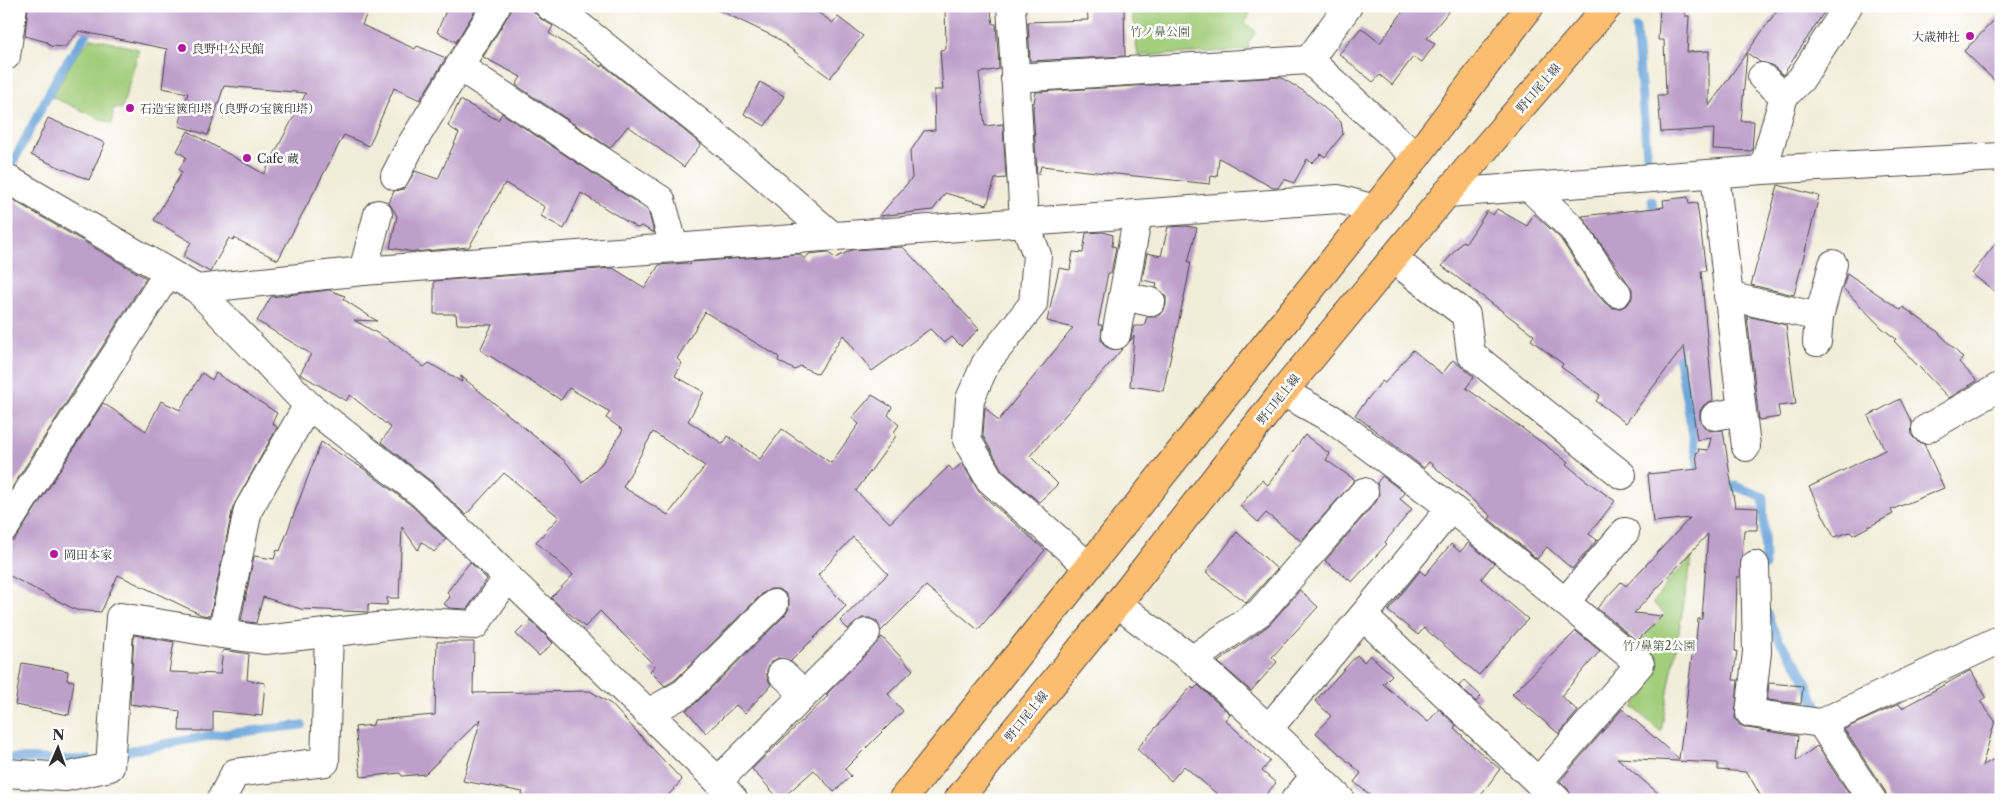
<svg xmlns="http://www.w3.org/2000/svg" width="2007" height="806" font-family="'Libre Caslon Text','Noto Serif JP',serif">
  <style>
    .green { fill: #a2cd7a; stroke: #667c52 }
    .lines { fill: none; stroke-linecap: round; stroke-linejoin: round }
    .stream { stroke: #6ba4da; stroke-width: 9 }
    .building { fill: #bd9fca; fill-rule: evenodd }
    .minor-casing { stroke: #494845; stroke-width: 30 }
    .major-casing { stroke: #494845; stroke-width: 30 }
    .minor { stroke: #fff; stroke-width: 28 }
    .major { stroke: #fcbd6f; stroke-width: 28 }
    .poi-dot { fill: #b5179e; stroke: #fff; stroke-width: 2 }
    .labels { text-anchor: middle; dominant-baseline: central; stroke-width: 5; stroke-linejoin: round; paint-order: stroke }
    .park-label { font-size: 12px; fill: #4f5c43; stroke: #fff }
    .poi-label { font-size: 12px; fill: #2b2b2b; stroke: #fff; text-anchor: start }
    .street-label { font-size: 12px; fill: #2b2b2b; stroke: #fff }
  </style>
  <rect width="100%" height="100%" fill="#fff"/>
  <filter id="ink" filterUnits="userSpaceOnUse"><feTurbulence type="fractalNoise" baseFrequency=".02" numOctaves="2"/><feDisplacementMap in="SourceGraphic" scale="10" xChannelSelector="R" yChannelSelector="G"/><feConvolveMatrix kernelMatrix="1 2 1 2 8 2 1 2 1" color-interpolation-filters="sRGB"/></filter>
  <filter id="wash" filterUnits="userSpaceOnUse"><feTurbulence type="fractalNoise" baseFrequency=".0096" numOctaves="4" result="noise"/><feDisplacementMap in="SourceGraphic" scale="20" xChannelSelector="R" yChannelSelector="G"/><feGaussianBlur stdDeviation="1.12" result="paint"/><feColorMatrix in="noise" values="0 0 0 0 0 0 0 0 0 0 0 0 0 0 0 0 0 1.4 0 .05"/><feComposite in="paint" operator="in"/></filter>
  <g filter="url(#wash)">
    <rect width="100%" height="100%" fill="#f2edd9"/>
    <!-- green -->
    <g class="green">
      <polygon points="1131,6 1254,6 1245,23 1256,32 1248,43 1249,50 1138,56"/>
      <polygon points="91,38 139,49 122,109 113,108 112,124 52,97 73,60"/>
      <polygon points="1692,557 1661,732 1633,707 1647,691 1639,683 1656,665 1635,647 1665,614 1653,603 1670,579"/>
    </g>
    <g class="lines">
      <!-- stream -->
      <g class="stream">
        <polyline points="1636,28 1647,155"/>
        <polyline points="10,168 60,72 94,23"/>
        <polyline points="1652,201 1655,219"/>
        <polyline points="1676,343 1701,480"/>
        <polyline points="1720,486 1735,486 1763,497 1765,566"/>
        <path d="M1768,614C1773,639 1792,653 1803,675C1809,687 1814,700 1819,712"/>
        <polyline points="117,753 208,736 302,725"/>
        <polyline points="6,758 89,760"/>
      </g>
    </g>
    <g id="blocks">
      <!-- building -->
      <g class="building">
        <polygon points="28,6 370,6 362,25 415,49 417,46 446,58 420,100 394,88 369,146 344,135 278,260 234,238 233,240 229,238 210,272 183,257 191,242 154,220 182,172 179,170 186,157 177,151 188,131 264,174 306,93 224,86 208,135 179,126 188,93 162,88 167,49 79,31 65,47 50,46 47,42 25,36"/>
        <polygon points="448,6 478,6 456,42 437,32"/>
        <polygon points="512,6 530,8 541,19 553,26 549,33 602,67 603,65 701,144 684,167 628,126 610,148 516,85 521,77 483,57 509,14"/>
        <polygon points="710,6 809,6 833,23 838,17 863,36 830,78 775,37"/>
        <polygon points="945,6 990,6 993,24 996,24 999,69 979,73 985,126 1003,124 1006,178 995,179 987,205 945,193 933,210 879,216 912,178 910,152 924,131 935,130 934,90 943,90 940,50 946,49"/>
        <polygon points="1087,6 1124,6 1125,56 1030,61 1028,22 1088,20"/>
        <polygon points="1407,6 1453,6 1427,38 1435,44 1422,62 1413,57 1392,85 1380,75 1373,82 1339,54 1361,28 1380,43"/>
        <polygon points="1660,6 1685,6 1685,16 1689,16 1687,52 1709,51 1709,106 1780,6 1828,6 1783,75 1772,65 1760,62 1747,53 1741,121 1754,121 1752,151 1713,149 1714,129 1661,132 1658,95 1666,95 1664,40 1658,40"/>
        <polygon points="2001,13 2001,87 1964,51"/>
        <polygon points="1280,77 1305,92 1341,122 1343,134 1325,157 1321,154 1312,163 1307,159 1294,183 1284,179 1278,188 1273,188 1219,158 1217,177 1211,176 1210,184 1041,166 1039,174 1037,174 1033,108 1036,92"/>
        <polygon points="760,82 784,96 765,126 744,114"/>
        <polygon points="460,100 498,120 502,113 648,210 654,233 642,226 637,228 581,193 564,229 541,216 545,207 505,183 469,247 414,252 390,248 397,216 389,203 394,191 404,189 415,171 438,179 459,133 448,126"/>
        <polygon points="48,118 105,143 89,180 31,155"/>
        <polygon points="1778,185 1819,196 1794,295 1751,285"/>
        <polygon points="6,196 146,278 6,497"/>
        <polygon points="1688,197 1689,204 1697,203 1703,248 1706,271 1701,271 1713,400 1704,405 1700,411 1700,419 1704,427 1709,431 1723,430 1735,507 1758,508 1757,530 1744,530 1740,577 1737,577 1735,651 1737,651 1733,680 1738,680 1735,719 1740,725 1747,728 1798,736 1796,761 1817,746 1853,800 1763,800 1747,772 1718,770 1718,763 1617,758 1666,800 1572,800 1568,789 1560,781 1622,709 1679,759 1693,648 1695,650 1698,619 1702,619 1708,534 1634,613 1662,616 1637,641 1597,608 1621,582 1626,586 1690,518 1653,522 1648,474 1698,469 1696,453 1699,452 1698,449 1708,450 1711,438 1697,440 1684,346 1626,423 1596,401 1600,395 1561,367 1563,364 1531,340 1534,335 1442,266 1463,241 1466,243 1487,211 1493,215 1497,209 1527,226 1534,214 1560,238 1595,292 1605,303 1613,308 1621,308 1628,304 1632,298 1632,289 1582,216 1664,207 1663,200"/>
        <polygon points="1186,226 1197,228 1188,262 1191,262 1186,288 1163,391 1130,386 1134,336 1130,341 1134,326 1144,326 1147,317 1156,317 1163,312 1166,305 1166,297 1156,287 1157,283 1142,280 1147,253 1161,256 1168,227"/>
        <polygon points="1103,232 1113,235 1112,246 1116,247 1111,273 1108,273 1098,325 1102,325 1101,340 1106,347 1114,350 1123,348 1030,456 1058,484 1039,502 1002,470 983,436 985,407 998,421 1073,328 1047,321 1059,268 1070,270 1073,252 1083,253 1086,233"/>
        <polygon points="2001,236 2001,296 1972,274"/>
        <path d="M903,247L979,329L961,346L952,337L944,343L930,329L872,371L843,335L818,374L800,366L795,370L778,361L779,357L705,312L677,359L682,363L675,376L704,392L688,421L723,444L728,436L760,459L782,429L831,463L859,424L852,418L872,395L892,407L888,415L899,425L894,432L896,436L856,491L890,523L949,466L953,471L962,463L979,492L1045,550L978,630L926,586L881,631L877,622L870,618H862L848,629L840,621L888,574L853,537L818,575L846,606L791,661L778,658L771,662L767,670V677L771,685L745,713L736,705L706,733L686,710L695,704L785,615L789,609V601L785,593L778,589H771L763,593L675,680L665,686L650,671L655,666L600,611L585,627L551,598L573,575L536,542L559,517L504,473L466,515L432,482L381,442L391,428L350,395L346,401L300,374L311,354L257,321L271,297L329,290L345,296L343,299L377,321L354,320L391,341L424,367L429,363L462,382L461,376L566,462L582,483L603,462L623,430L606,418L610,412L569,388L561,400L480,350L492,325L457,324L456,314H434V281L613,268L645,288L659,265L686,263L690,265L691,262L799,254L805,259L809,254L827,252L835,258L852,250ZM653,432L705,466L668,515L623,487Z"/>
        <polygon points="1847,273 1901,310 1903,307 1937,331 1963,358 1959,362 1977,381 1949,398 1894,341 1896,339 1882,328 1843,288"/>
        <polygon points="1747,316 1786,325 1796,404 1778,406 1780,417 1759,420"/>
        <polygon points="1413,350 1442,374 1453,360 1474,377 1466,388 1544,444 1568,462 1566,464 1584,479 1615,501 1589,534 1597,540 1572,569 1547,547 1537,559 1489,519 1491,516 1429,462 1424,468 1355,415 1382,381 1385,383"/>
        <polygon points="202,373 212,380 216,373 277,413 272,423 277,427 274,433 233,507 210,616 202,615 118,575 101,612 76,610 6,574 6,541 14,540 19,534 103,403 146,431 161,401 180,410"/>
        <polygon points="1900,399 1912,423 1912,436 1918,442 1924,444 1944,488 1891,510 1893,514 1853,535 1850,532 1834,537 1809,487 1885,450 1868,416"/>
        <polygon points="1305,435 1330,454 1326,460 1355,480 1301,541 1266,513 1258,522 1240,506 1262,480 1268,485"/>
        <polygon points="321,442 364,469 412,506 446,539 434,552 422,542 418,550 402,527 399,598 387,598 387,605 368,604 368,612 301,609 263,597 256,623 241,621 254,556 274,559 277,550 280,551"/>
        <polygon points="1382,476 1405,493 1400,499 1412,509 1385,542 1387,544 1352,582 1325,561 1376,502 1379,494 1377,483"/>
        <polygon points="1237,532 1277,569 1246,603 1206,572"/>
        <polygon points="1468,543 1494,563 1481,579 1528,619 1479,675 1424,628 1418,635 1388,611 1420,571 1425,575 1451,544 1460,552"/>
        <polygon points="470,562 487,579 467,609 449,608 444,604 450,597 447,592"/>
        <polygon points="1300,590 1318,607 1272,657 1277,662 1251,691 1218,662 1269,625"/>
        <polygon points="530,620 553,643 539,656 516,634"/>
        <polygon points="1576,631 1600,651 1561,696 1578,711 1559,734 1512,694"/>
        <polygon points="134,635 174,642 169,672 220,674 223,650 249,654 247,680 265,683 262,716 213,711 213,731 179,731 180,711 130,704"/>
        <polygon points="882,637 913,670 888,694 903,711 845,769 851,776 834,792 814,770 780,800 752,769 828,696 826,695"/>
        <polygon points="437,642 474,642 473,693 590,691 611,704 682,780 664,800 518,800 523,792 463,781 481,719 425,774 402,776 400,773 361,777 355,727 373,725 374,720 435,715"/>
        <polygon points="1357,655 1364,662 1370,655 1392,675 1383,684 1428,722 1439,709 1456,725 1454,728 1463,736 1462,737 1500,769 1477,800 1376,800 1354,782 1361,773 1316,733 1331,716 1315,701"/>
        <polygon points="22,663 68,671 67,680 74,681 69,715 15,705"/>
        <polygon points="1971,670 1986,697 1980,701 1995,721 1982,766 2001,755 2001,800 1888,800 1885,791 1844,729 1899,704 1902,708"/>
        <polygon points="1464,680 1481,696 1476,702 1459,686"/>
        <polygon points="1769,683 1803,686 1801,704 1767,700"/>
        <polygon points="1198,685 1230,714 1225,720 1270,761 1262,771 1276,783 1261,800 1224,800 1184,766 1171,781 1137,749 1191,687 1194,689"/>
      </g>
    </g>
  </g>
  <g filter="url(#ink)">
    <use href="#blocks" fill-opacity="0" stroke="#494845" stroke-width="1"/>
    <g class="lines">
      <defs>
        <g id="minor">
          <polyline points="549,6 567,16 748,162 831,235"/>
          <polyline points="1011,6 1024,220 1037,255 1033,304 986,363 970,399 967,440 990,480 1088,566"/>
          <polyline points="6,56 13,6"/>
          <polyline points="1309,60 1416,157"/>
          <polyline points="460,67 661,200 674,247"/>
          <polyline points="1762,77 1784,96"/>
          <polyline points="1015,78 1309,60 1348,6"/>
          <polyline points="1763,170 1784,96 1801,79 1848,6"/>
          <polyline points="1715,174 1746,447"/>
          <polyline points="395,176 411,145 496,6"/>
          <polyline points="6,178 197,289 308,405 422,494 718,781 734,800"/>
          <polyline points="1529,187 1572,228 1608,283 1617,293"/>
          <polyline points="1447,193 1763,170 2001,157"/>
          <polyline points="1393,259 1466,315 1471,354 1622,475"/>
          <polyline points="363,271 378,214"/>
          <polyline points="197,289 363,271 497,261 1338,199 1375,209"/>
          <polyline points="1123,296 1151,302"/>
          <polyline points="1728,296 1819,317"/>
          <polyline points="1116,335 1138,214"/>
          <polyline points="1817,342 1819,317 1833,264"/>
          <polyline points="1283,392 1332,419 1451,508 1640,664 1538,782"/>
          <polyline points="1715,416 1741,411"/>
          <polyline points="1926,429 2001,386"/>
          <polyline points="6,526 168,273"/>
          <polyline points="1755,565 1757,652 1750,713 1821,723"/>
          <polyline points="1565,602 1625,532"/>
          <path d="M1118,603C1142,625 1169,641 1194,661C1245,705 1293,752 1341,800"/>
          <polyline points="1363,616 1451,508"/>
          <polyline points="222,634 265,640 421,622 475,625 508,577"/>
          <polyline points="1192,660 1260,612 1364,492"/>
          <polyline points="782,673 804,694"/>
          <polyline points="648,713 684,693 774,604"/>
          <polyline points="1269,728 1363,616 1557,800"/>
          <polyline points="6,773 65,777 110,767 120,617 222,634 248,510 308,405"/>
          <polyline points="718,781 866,633"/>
          <polyline points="221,800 235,773 325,762 329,632"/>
          <polyline points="1295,800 1316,775"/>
          <polyline points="1872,800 1821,723 2001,639"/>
        </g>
        <g id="major">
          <polyline points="902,800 1416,157 1530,6"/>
          <polyline points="958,800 1118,603 1283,392 1447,193 1608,6"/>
        </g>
      </defs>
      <!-- minor casing -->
      <use href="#minor" class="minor-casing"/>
      <!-- major casing -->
      <use href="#major" class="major-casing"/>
      <!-- minor -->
      <use href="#minor" class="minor"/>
      <!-- major -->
      <use href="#major" class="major"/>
    </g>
  </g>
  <!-- markers -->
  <g class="poi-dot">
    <circle cx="1970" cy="36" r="5"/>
    <circle cx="182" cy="48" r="5"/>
    <circle cx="130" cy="108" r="5"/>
    <circle cx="247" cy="158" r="5"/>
    <circle cx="54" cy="554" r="5"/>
  </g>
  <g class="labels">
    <!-- park labels -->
    <g class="park-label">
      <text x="1160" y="31">竹ノ鼻公園</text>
      <text x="1659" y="645">竹ﾉ鼻第2公園</text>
    </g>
    <!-- poi labels -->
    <g class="poi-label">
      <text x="1960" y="36" text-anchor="end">大歳神社</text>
      <text x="192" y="48">良野中公民館</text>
      <text x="140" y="108">石造宝篋印塔（良野の宝篋印塔）</text>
      <text x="257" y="158">Cafe 蔵</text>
      <text x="64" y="554">岡田本家</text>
    </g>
    <!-- street labels -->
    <g class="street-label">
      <text transform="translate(1538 88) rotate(-49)">野口尾上線</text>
      <text transform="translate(1278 399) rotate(-51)">野口尾上線</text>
      <text transform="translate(1026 716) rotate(-51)">野口尾上線</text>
    </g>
  </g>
  <!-- margin -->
  <rect width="2007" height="806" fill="none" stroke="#fff" stroke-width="25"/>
  <!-- north arrow -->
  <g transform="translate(58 748) rotate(2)" stroke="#ffffff" stroke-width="4" paint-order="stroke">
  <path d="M0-4L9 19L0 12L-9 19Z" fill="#2b2b2b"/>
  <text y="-8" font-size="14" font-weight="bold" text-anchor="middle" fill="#2b2b2b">N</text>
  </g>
</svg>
